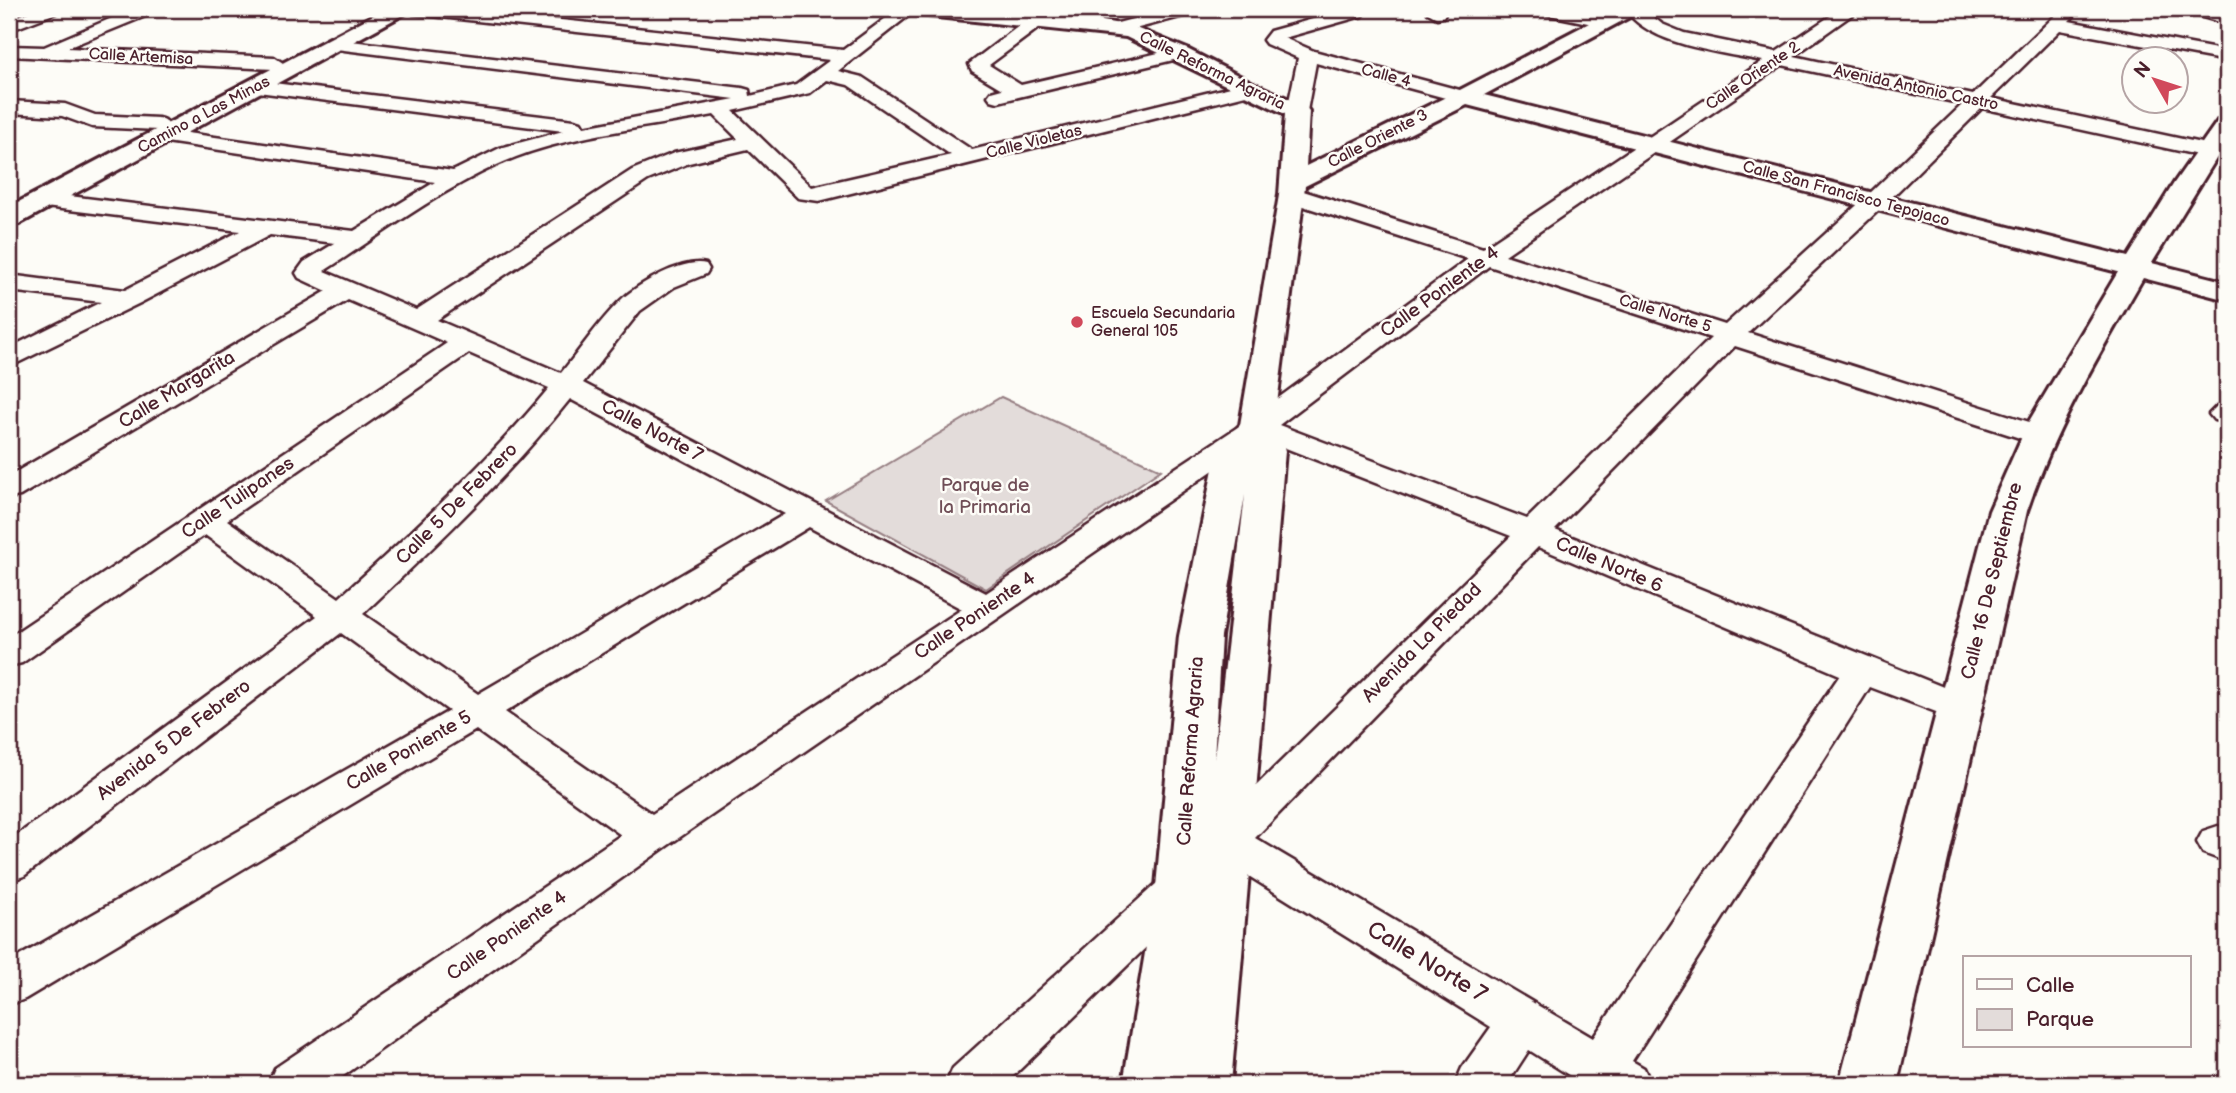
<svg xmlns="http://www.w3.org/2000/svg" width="2236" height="1093" font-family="'Balsamiq Sans',sans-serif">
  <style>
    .green { fill: #e3dcda; stroke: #967e82; stroke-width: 2 }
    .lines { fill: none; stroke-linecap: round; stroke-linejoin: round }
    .street-casing { stroke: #4a1f2b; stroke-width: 5 }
    .secondary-casing { stroke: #4a1f2b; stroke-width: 6 }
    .street { fill: #fdfcf7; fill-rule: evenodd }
    .secondary { fill: #fdfcf7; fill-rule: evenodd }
    .poi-dot { fill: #d1495b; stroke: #fdfcf7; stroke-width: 2.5 }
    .labels { text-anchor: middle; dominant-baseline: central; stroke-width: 5; stroke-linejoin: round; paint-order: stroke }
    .far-street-label { font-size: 16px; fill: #4a1f2b; stroke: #fdfcf7 }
    .far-poi-label { font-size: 16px; fill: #4a1f2b; stroke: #fdfcf7; text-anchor: start }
    .street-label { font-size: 19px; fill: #4a1f2b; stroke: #fdfcf7 }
    .park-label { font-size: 19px; fill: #704e57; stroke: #fdfcf7 }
    .near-street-label { font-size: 23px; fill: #4a1f2b; stroke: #fdfcf7 }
  </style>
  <rect width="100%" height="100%" fill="#fdfcf7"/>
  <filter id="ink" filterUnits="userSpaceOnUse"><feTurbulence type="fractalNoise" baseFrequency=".0143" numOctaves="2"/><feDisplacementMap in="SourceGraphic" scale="14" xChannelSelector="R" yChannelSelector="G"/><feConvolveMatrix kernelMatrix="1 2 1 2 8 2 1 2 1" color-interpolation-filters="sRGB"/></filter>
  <g filter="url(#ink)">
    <!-- green -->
    <polygon class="green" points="1001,397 1161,470 986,589 826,501"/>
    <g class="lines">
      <defs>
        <g id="street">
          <polygon points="36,9 58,9 56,13 9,31 9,20"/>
          <polygon points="133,9 155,9 153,13 67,48 274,57 283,63 274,69 9,56 9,46 44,47"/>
          <path d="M405,9H458L843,50L898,9H917L838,71L862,77L972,150L1247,83L1254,85L1257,89L1254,93L819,201L798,198L748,149L689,163L648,180L437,320L561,373C581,349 599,321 621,300C638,284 683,258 706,264L709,269L706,274L674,287L640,311L583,383L986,593L1247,421L1468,259L1284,200L1281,195L1284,190H1300L1483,248L1763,61C1721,52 1650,46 1625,9H1643L1662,24L1684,33L1776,52L1841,9H1860L1794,56L1973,95L2062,9H2080L2069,21L2227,51V61L2060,30L1991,98L2215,146L2218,151L2215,156L2207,157L1982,108L1882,207L1748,333L2048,428L2052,434L2048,440L2037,443L2026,440L1735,346L1555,530L1973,699L1979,708L1973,717L1960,721L1870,687L1632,1061L1644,1068L1651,1084H1583L1529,1050L1507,1084H1455L1462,1068L1491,1027L1223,860L1208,855L1202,844L1208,833L1511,536L1260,438L667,846L332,1084H268L275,1068L621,835L476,730L25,999L9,1005V962L449,711L341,633L24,876L9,881V841L317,616L205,535L22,663L9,666V637L447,343L348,300L20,496L9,498V476L327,291L299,278L296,273L304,262L335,243L270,235L140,303L9,367V348L101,302L9,291V275L125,290L240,231L45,207L37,205L34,200L37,195L45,193L354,231L435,182L166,142L159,140L156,136L159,132L166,130L453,171L500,148L563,131L250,91L247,87L250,83L257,81L574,120L581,122L584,127L735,99L328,48L325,44L334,39L742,88L749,90L750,96L796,85L830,60L413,14ZM1782,65L1963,104L1866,197L1725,325L1505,255ZM827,80L848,85L951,155L812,187L733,111L810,93ZM714,115L738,139L674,153L632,170L416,310L324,271C384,233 449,183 516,157C578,134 649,127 714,115ZM1489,266L1711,338L1527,519L1279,425ZM469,353L549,388C485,465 413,531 339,598L227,520ZM570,399L785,514L478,694L363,614C436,545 508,477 570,399ZM809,527L962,609L652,814L505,712ZM1538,547L1840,675L1593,1038L1255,838Z"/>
          <polygon points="1171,9 1197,9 1195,13 1116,34 1107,29 1110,25"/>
          <polygon points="1349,9 1362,9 1365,12 1362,16 1284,38 1314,51 1471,93 1474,97 1471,101 1464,103 1316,63 1307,111 1304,115 1290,115 1287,111 1298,58 1266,44 1263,40 1270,31"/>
          <polygon points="1431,9 1448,9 1443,17 1437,18 1428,13"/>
          <polygon points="1538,9 1569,9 1613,18 1616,22 1607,27 1540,13"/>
          <polygon points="2187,9 2212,9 2227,14 2227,24 2189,13"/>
          <polygon points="1038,15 1047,20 1044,24 989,65 1021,85 1180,48 1189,53 1186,57 998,102 991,100 988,96 991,92 1002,89 972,71 969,64 1032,16"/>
          <polygon points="9,101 65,104 95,115 158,118 165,120 168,124 165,128 158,130 92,127 62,116 9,113"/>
          <polygon points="2227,403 2227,422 2214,420 2209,414 2217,406"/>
          <polygon points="2218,826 2227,829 2227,862 2203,853 2197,842 2203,831"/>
          <polygon points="1183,868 1198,873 1205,885 1198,897 1005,1084 946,1084 953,1068 1168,873"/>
        </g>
        <g id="secondary">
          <polygon points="385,9 409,9 406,13 19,224 9,226 9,207"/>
          <path d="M908,9H978L1097,20L1131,26L1187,49L1255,84L1305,106L1309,111L1306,166L1456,92L1616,9H1640L1637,13L1484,95L2128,257L2174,183L2219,119L2227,117V141L2152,263L2227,282V300L2143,278C2099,354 2055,428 2027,511L1897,1084H1839L1989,511L2028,423L2118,272L1467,105L1305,186L1274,427L1282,439L1285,451L1231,1084H1123L1156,887L1179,636L1215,459L1229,437L1240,425L1279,195L1285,114L1126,37L918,15ZM1245,495L1214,759L1221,636Z"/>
        </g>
      </defs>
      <!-- street casing -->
      <use href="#street" class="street-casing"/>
      <!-- secondary casing -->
      <use href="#secondary" class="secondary-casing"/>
      <!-- street -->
      <use href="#street" class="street"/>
      <!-- secondary -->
      <use href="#secondary" class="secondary"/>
    </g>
  </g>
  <!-- markers -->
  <circle class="poi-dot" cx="1077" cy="322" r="7"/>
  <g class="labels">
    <!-- far-street labels -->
    <g class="far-street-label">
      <text transform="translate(141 57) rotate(3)">Calle Artemisa</text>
      <text transform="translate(1212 71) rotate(26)">Calle Reforma Agraria</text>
      <text transform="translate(1386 76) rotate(15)">Calle 4</text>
      <text transform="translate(1753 76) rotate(-34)">Calle Oriente 2</text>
      <text transform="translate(1916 88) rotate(12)">Avenida Antonio Castro</text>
      <text transform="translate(204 115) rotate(-28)">Camino a Las Minas</text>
      <text transform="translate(1378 139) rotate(-27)">Calle Oriente 3</text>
      <text transform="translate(1034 142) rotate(-14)">Calle Violetas</text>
      <text transform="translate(1846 194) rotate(15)">Calle San Francisco Tepojaco</text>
      <text transform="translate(1665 314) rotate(17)">Calle Norte 5</text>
    </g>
    <!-- far-poi labels -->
    <g class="far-poi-label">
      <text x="1091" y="313">Escuela Secundaria<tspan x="1091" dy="18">General 105</tspan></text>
    </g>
    <!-- street labels -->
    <g class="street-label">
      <text transform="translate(1440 292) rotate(-36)">Calle Poniente 4</text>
      <text transform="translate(177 390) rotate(-31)">Calle Margarita</text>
      <text transform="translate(652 431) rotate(28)">Calle Norte 7</text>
      <text transform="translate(238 498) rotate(-34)">Calle Tulipanes</text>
      <text transform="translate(457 504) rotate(-45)">Calle 5 De Febrero</text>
      <text transform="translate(1609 565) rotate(23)">Calle Norte 6</text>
      <text transform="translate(1992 581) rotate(-76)">Calle 16 De Septiembre</text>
      <text transform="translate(975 616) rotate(-34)">Calle Poniente 4</text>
      <text transform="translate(1422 643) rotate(-45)">Avenida La Piedad</text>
      <text transform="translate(174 740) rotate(-37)">Avenida 5 De Febrero</text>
      <text transform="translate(409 751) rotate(-30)">Calle Poniente 5</text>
      <text transform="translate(1191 751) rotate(-86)">Calle Reforma Agraria</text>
      <text transform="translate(507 936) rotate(-35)">Calle Poniente 4</text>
    </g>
    <!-- park labels -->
    <g class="park-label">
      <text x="985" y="485">Parque de<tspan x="985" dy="22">la Primaria</tspan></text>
    </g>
    <!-- near-street labels -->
    <g class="near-street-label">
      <text transform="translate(1427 962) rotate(31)">Calle Norte 7</text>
    </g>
  </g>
  <!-- margin -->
  <rect width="2236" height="1093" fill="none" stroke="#fdfcf7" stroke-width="35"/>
  <rect x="18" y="18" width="2201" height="1058" fill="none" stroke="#4a1f2b" stroke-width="2.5" filter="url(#ink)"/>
  <!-- legend -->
  <rect x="1963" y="956" width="228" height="91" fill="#fdfcf7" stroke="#b5a4a5" stroke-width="2"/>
  <rect x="1977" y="979" width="35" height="10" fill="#fdfcf7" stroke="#b5a4a5" stroke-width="2"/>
  <text x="2026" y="992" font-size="21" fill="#4a1f2b">Calle</text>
  <rect x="1977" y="1009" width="35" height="21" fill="#e3dcda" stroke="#b5a4a5" stroke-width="2"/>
  <text x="2026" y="1026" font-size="21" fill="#4a1f2b">Parque</text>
  <!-- north arrow -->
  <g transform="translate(2155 80) rotate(309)"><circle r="33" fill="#fdfcf7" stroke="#b5a4a5" stroke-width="2"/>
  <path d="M0-5L12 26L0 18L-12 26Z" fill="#d1495b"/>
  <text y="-10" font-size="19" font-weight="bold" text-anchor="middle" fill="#4a1f2b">N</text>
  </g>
</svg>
